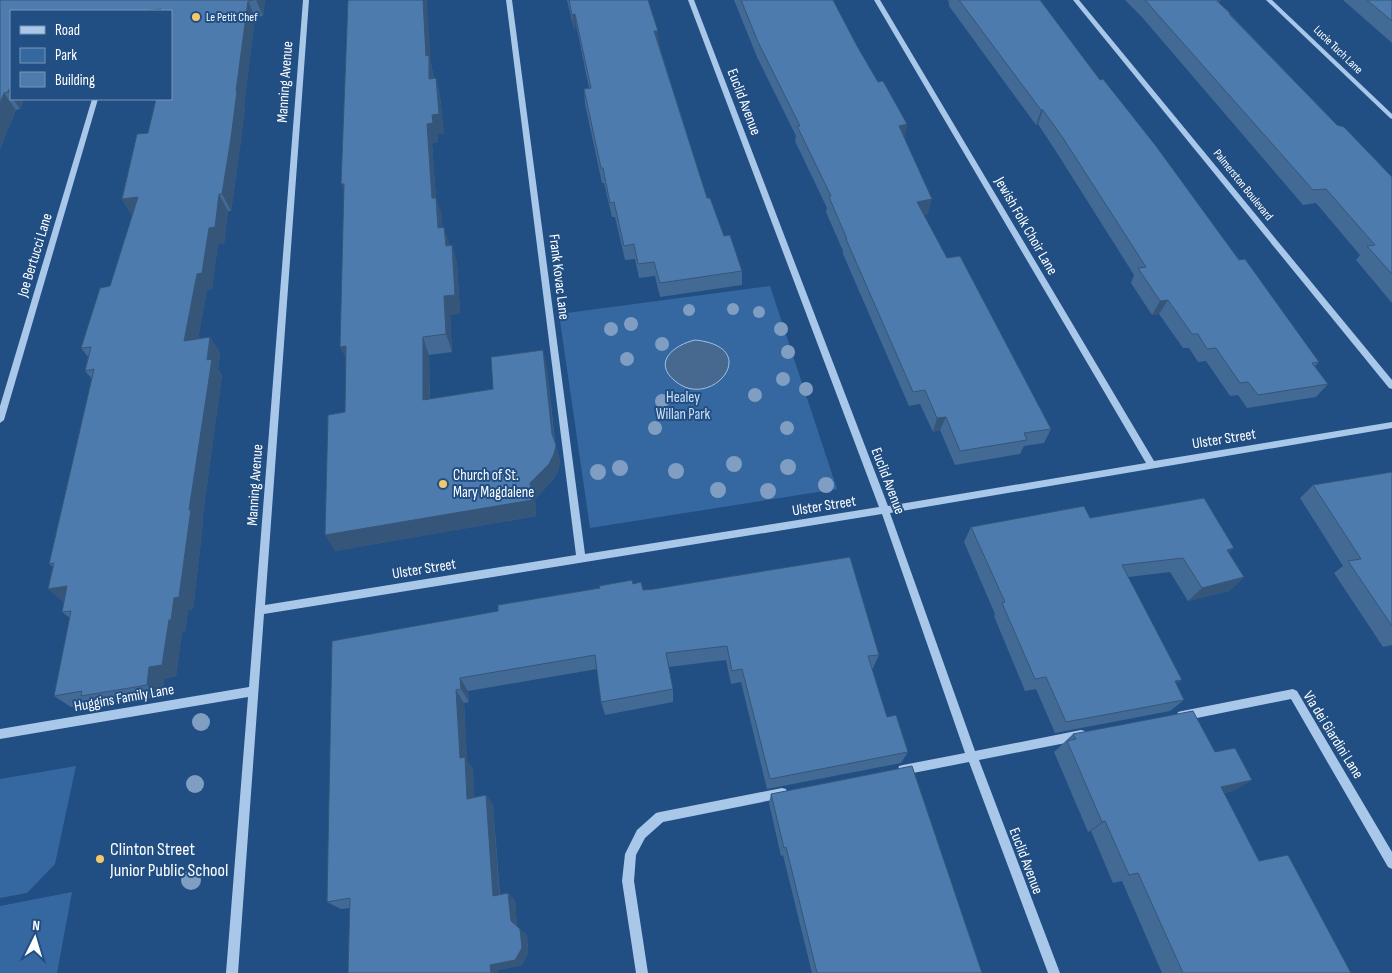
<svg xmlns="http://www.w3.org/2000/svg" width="1392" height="973" font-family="'Sofia Sans Condensed',sans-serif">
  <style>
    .green { fill: #3568a0 }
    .water { fill: #47698f; stroke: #9cc2ea }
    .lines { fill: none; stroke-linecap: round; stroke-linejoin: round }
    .minor { fill: #a8c7e9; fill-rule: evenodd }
    .tree { fill: #7f9ec2 }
    .wall { fill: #426a95 }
    .shaded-wall { fill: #365679 }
    .building { fill: #4d7bad; stroke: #365679 }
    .poi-dot { fill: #f5c969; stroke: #214e83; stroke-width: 2 }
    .labels { text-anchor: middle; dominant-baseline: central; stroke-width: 4; stroke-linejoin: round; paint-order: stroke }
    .far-poi-label { font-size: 12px; fill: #fff; stroke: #214e83; text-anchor: start }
    .far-street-label { font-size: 12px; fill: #fff; stroke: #214e83 }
    .street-label { font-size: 15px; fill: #fff; stroke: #214e83 }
    .park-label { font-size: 15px; fill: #cce0f6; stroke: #214e83 }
    .poi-label { font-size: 15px; fill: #fff; stroke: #214e83; text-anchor: start }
    .near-poi-label { font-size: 18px; fill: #fff; stroke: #214e83; text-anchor: start }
  </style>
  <rect width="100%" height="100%" fill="#214e83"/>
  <!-- green -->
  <g class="green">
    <polygon points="770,286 837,489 590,528 559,314"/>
    <polygon points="76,766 55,864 27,893 0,898 0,779"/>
    <polygon points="72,892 57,973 0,973 0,906"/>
  </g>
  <!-- water -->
  <path class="water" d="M695,340C765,347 711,412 675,381C652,362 674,345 695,340Z"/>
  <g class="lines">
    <!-- minor -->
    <g class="minor">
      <polygon points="303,0 309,0 265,605 576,555 506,0 512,0 585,554 879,507 688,0 694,0 888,506 1146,463 874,0 880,0 1154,461 1392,422 1392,428 890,513 975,751 1081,730 1085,731 1086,735 1085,739 1081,740 979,760 1060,973 1048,973 969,762 903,775 899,774 898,770 899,766 903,765 965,753 882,514 264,614 238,973 226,973 248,697 0,739 0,729 249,687"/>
      <polygon points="1073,0 1079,0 1392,380 1392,389 1389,388"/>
      <polygon points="1266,0 1272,0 1392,114 1392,119 1390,118"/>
      <polygon points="92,99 98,99 4,420 0,423 0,406"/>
      <polygon points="1293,689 1297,691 1392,852 1392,869 1388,867 1291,699 1182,721 1178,720 1177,716 1178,712 1182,711"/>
      <polygon points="782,788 786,789 787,793 786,797 782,798 663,822 645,838 636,855 634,881 648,973 636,973 622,881 625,854 637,830 656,813 660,812"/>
    </g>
  </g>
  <!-- trees -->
  <g class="tree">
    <circle cx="733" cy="309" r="6"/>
    <circle cx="689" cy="310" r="6"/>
    <circle cx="759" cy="312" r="6"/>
    <circle cx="631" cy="324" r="7"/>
    <circle cx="611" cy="329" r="7"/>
    <circle cx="781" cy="329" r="7"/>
    <circle cx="662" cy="344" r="7"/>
    <circle cx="788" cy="352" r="7"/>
    <circle cx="627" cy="359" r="7"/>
    <circle cx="783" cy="379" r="7"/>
    <circle cx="806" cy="389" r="7"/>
    <circle cx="755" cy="395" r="7"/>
    <circle cx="662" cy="401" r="7"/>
    <circle cx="655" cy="428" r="7"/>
    <circle cx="787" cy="428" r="7"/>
    <circle cx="734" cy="464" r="8"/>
    <circle cx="788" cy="467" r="8"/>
    <circle cx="620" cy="468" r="8"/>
    <circle cx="676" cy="471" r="8"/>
    <circle cx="598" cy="472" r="8"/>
    <circle cx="826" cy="485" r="8"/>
    <circle cx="718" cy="490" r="8"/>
    <circle cx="768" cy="491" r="8"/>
    <circle cx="201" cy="722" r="9"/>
    <circle cx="195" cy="784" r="9"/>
    <circle cx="191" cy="880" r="10"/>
  </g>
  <!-- wall -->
  <g class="wall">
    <polygon points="0,0 265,0 263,16 255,17 244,105 245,108 239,155 231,211 228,211 224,244 218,244 212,289 207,290 198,339 210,337 220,353 218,369 222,375 202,522 203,523 193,609 188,610 185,632 182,632 176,676 164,679 162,696 98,707 92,703 71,707 54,696 70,618 62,612 64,602 48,589 53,567 49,564 92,379 85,371 88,357 81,348 110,286 132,216 122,199 148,133 171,99 171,11 11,11 11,99 24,99 20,109 16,110 0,149"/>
    <polygon points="567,0 648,0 659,45 707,198 724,236 742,271 742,285 660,297 655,276 639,278 635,259 625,260 615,217 612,217 604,183 602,183 585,104 584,89 589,88 577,29 574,29"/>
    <polygon points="734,0 833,0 857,46 878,82 907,124 904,137 928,215 924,215 947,258 1051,429 1044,443 1024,446 1020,454 955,465 940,430 933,432 920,404 909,406 843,254 843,251 826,212 827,208 795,141 796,136 757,57"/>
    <polygon points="948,0 1040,0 1100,80 1319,362 1315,366 1328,384 1316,397 1247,408 1238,395 1230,396 1206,361 1198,362 1189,348 1183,348 1159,314 1152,315 1131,283 1134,275 1057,153 1038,124 1036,125 949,6 949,3"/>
    <polygon points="1125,0 1221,0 1219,3 1231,14 1231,15 1337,125 1392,177 1392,303 1356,260 1360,255 1316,203 1303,205 1141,16"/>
    <polygon points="1343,0 1392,0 1392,43"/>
    <polygon points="431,64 434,78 436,78 440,97 444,134 437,134 438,142 432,143 436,199 442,217 442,227 450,246 452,245 457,264 460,313 450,315 452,352 429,355 430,399 493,389 547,368 555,441 560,462 558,471 553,480 535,499 536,516 335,551 345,412"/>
    <polygon points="1392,472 1392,645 1383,647 1334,573 1343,566 1300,498 1313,485"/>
    <polygon points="1090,518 1229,553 1244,577 1229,591 1188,601 1170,572 1128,577 1176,684 1184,700 1170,711 1055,733 1036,689 1025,691 994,616 995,614 964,542 971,527"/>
    <polygon points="633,584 643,590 879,655 873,668 872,669 887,717 908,752 901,763 767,789 741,682 731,684 726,660 668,667 673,689 673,702 605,715 601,702 597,669 468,691 469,702 464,703 467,761 473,769 474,797 486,795 493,805 500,895 515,900 517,927 527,935 528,953 522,965 498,970 350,908 341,909 327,902 498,611"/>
    <polygon points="1073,734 1215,752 1252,780 1233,791 1224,793 1259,861 1351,973 1162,973 1122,881 1113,883 1091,831 1088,832 1054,752"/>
    <polygon points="771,794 982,973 812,973 783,855 781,856 769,803"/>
  </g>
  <!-- shaded-wall -->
  <g class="shaded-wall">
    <polygon points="256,0 265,0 263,16"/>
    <polygon points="423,0 427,0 431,64 433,75 434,98 429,79 426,56"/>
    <polygon points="248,1 255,17 244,105 245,108 239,155 231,211 222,194"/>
    <polygon points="161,9 162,11 142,11"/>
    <polygon points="575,14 577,29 574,29 572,15"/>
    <polygon points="654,31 658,31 659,45"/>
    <polygon points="436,78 440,97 444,134 437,134 438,142 432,143 436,199 442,217 444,246 438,228 432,198 427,124 432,115"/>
    <polygon points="11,85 11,97 8,92"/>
    <polygon points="4,93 16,110 0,149 0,103"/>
    <polygon points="13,99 24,99 20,109"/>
    <polygon points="1041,110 1043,110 1038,124 1036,125"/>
    <polygon points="907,124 904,140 899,126"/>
    <polygon points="341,184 344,184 348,203"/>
    <polygon points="219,194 228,211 224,244 218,244 212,289 207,290 195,357 184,341 197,274 209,228"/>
    <polygon points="138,197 132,216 122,199"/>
    <polygon points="932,199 928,215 913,217 917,202"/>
    <polygon points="444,227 450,246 446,246"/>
    <polygon points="452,245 457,264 460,313 450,315 452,352 446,334 444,296"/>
    <polygon points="1168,300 1159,314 1152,315 1160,301"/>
    <polygon points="210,337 220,353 218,369 222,375 202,522 203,523 193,609 188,610 185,632 182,632 176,676 164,679 162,696 147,685 149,667 169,620 174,598"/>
    <polygon points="423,337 429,355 430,418 423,400"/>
    <polygon points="346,346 349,365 340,347"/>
    <polygon points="543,350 547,368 555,448 556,445 560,462 558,471 553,480 535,499 536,516 335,551 325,535 530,483 552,434"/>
    <polygon points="946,417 940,430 933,432 937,418"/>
    <polygon points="1234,548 1220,562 1227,550"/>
    <polygon points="1244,577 1229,591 1188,601 1202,588"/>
    <polygon points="67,586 64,602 48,589"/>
    <polygon points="460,678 468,691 469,702 461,689"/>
    <polygon points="1182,680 1168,692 1175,681"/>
    <polygon points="456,690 464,703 467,761 473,769 475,809 467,799 460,758"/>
    <polygon points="1252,780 1233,791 1203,797 1221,787"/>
    <polygon points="486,795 493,805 500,904 493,896"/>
    <polygon points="1105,821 1091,831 1088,832 1102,822"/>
    <polygon points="508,893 515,900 517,927 511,921"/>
    <polygon points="520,929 527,935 528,953 522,965 498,970 498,973 491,973 490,965"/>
  </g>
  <!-- building -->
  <g class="building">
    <polygon points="0,0 254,0 248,1 236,91 237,91 231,138 222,194 219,194 215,227 209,228 202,273 197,274 184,341 210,337 207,360 212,359 189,510 191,509 179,597 174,598 171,620 169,620 162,665 149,667 147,685 81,696 82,691 54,696 71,611 62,612 67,586 48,589 54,563 49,564 94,369 85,371 91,347 81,348 100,288 110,286 138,197 122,199 137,134 148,133 156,99 171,99 171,11 161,11 161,9 142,11 11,11 11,85 8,92 4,93 0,103"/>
    <polygon points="348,0 423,0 426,56 429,55 429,79 436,78 439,114 432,115 433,123 427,124 432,198 436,198 438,228 444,227 446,246 452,245 455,295 444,296 446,334 423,337 423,400 493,389 491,357 543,350 552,434 556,445 554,454 549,464 530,483 532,500 325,535 328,415 345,412 346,346 340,347 344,184 341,184"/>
    <polygon points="569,0 648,0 658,31 654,31 707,198 710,198 724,236 730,235 742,271 660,283 654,262 638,264 634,244 624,246 614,202 610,203 603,168 601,168 584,89 591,88 575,14 572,15"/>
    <polygon points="741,0 833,0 857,46 878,82 883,81 907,124 899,126 932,199 917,202 947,258 960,256 1051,429 1024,433 1027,440 960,451 946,417 937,418 925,390 913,392 846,239 847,239 829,197 831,196 797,126 800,126 758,42"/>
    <polygon points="959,0 1040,0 1100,80 1103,79 1156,146 1239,260 1245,259 1319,362 1312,363 1328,384 1258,395 1248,382 1240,383 1216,348 1207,349 1198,334 1192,334 1168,300 1160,301 1138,268 1146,267 1063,138 1043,110 1041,110"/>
    <polygon points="1145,0 1221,0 1217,1 1231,14 1229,14 1337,125 1344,127 1392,177 1392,274 1367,246 1375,245 1326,189 1313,190"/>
    <polygon points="1367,0 1392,0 1392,21"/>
    <polygon points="1392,472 1392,626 1348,561 1361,559 1313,485"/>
    <polygon points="1204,498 1234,548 1227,550 1244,577 1202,588 1183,558 1122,565 1182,680 1175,681 1184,700 1066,722 1046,677 1035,679 1002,603 1005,602 971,527 1084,506 1090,518"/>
    <polygon points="850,557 879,655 868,656 887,717 896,715 908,752 770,779 742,669 732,671 727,646 666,653 673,689 601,702 595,655 460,678 461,689 456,690 460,758 465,757 467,799 486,795 493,896 508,893 511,921 520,929 522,948 515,960 490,965 491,973 348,973 350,898 327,902 332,641 498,611 498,605 600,588 599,586 632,580 633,584 641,582 643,590 654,589"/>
    <polygon points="1193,711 1215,752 1235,748 1252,780 1221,787 1259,861 1288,855 1351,973 1183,973 1138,873 1129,875 1105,821 1102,822 1067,741 1076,739 1073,734"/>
    <polygon points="912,766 982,973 817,973 786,847 784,848 771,794"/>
  </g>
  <!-- markers -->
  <g class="poi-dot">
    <circle cx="196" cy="17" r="5"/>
    <circle cx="443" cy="484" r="5"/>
    <circle cx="100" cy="859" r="5"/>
  </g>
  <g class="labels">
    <!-- far-poi labels -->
    <g class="far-poi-label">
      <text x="206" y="17">Le Petit Chef</text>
    </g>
    <!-- far-street labels -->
    <g class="far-street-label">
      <text transform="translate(1338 50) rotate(44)">Lucie Tuch Lane</text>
      <text transform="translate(1243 185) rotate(51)">Palmerston Boulevard</text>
    </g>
    <!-- street labels -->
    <g class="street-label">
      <text transform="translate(285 82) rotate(-86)">Manning Avenue</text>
      <text transform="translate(744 102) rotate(69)">Euclid Avenue</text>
      <text transform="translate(1026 226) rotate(60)">Jewish Folk Choir Lane</text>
      <text transform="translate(35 255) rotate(-73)">Joe Bertucci Lane</text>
      <text transform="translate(559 277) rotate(83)">Frank Kovac Lane</text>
      <text transform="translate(1224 439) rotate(-9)">Ulster Street</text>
      <text transform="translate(888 481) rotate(69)">Euclid Avenue</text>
      <text transform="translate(255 485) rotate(-86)">Manning Avenue</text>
      <text transform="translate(824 506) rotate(-9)">Ulster Street</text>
      <text transform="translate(424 569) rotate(-9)">Ulster Street</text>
      <text transform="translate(124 698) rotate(-10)">Huggins Family Lane</text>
      <text transform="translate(1333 735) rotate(58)">Via dei Giardini Lane</text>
      <text transform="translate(1026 861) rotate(69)">Euclid Avenue</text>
    </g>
    <!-- park labels -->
    <g class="park-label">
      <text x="683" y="397">Healey<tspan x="683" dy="17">Willan Park</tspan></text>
    </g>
    <!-- poi labels -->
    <g class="poi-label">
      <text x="453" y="475">Church of St.<tspan x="453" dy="17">Mary Magdalene</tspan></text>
    </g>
    <!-- near-poi labels -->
    <g class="near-poi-label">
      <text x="110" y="849">Clinton Street<tspan x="110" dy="21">Junior Public School</tspan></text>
    </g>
  </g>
  <!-- legend -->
  <rect x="10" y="10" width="162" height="90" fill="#214e83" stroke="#7a95b5"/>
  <rect x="20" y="26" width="25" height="8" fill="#a8c7e9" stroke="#7a95b5"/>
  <text x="55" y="35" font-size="15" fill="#ffffff">Road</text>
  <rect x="20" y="48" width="25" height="15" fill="#3568a0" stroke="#7a95b5"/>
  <text x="55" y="60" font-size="15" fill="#ffffff">Park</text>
  <rect x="20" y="72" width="25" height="15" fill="#4d7bad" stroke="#7a95b5"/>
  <text x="55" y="85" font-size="15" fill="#ffffff">Building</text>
  <!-- north arrow -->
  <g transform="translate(35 938) rotate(5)" stroke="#214e83" stroke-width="4" paint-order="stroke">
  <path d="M0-4L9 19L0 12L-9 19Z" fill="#ffffff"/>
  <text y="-8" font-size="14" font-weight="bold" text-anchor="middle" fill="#ffffff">N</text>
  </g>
</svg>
